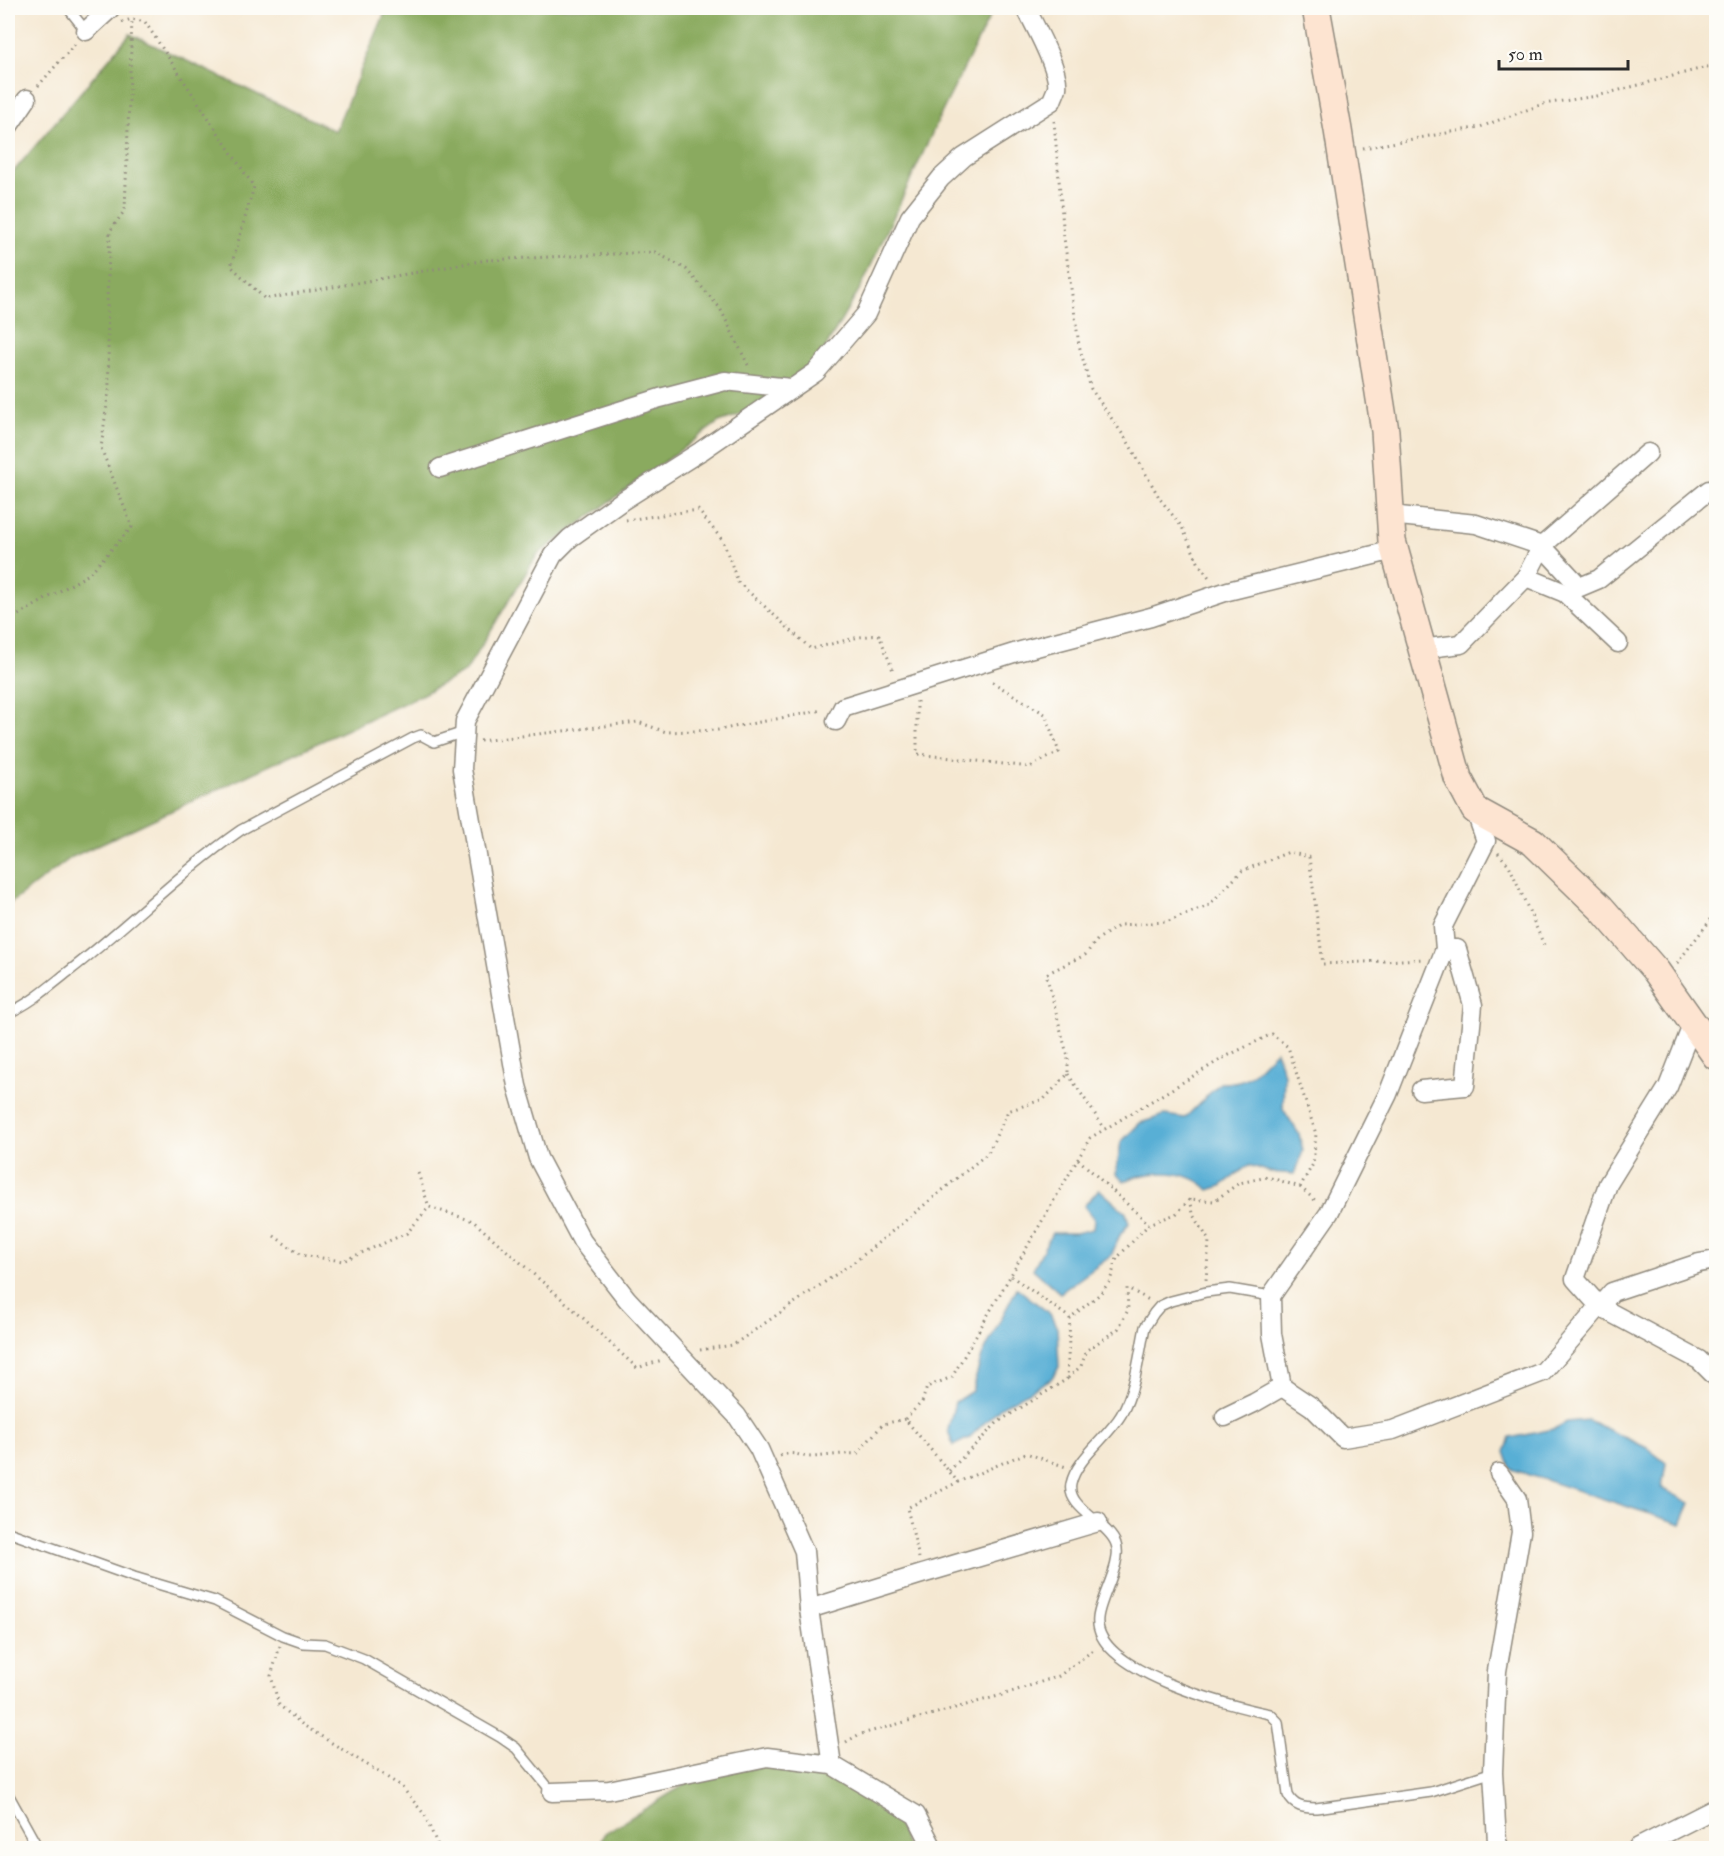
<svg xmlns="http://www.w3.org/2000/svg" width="1724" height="1856" font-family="'IM FELL Double Pica',serif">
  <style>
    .forest { fill: #8aaa5e; stroke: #5a6a44; stroke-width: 1.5 }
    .water { fill: #58afd5; stroke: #426d80; stroke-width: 1.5 }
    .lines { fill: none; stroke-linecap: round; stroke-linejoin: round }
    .lane-casing { stroke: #908a7e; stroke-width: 12 }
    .street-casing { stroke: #908a7e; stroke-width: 21 }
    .secondary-casing { stroke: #908a7e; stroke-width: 30 }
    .path { stroke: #908a7e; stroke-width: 3; stroke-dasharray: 1.5 4.5; stroke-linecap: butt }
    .lane { stroke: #fff; stroke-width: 9 }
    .street { stroke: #fff; stroke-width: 18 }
    .secondary { stroke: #fde4d1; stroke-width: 27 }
  </style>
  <rect width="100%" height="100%" fill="#fdfcf7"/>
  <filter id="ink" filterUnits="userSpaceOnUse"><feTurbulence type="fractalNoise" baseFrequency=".0167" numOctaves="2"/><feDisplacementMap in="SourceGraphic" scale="12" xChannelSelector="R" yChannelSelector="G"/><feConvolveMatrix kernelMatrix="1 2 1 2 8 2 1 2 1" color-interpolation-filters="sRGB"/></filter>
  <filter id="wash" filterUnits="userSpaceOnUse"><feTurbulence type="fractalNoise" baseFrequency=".008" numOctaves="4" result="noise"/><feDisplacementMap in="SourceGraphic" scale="24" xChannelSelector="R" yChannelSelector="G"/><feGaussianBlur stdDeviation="1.35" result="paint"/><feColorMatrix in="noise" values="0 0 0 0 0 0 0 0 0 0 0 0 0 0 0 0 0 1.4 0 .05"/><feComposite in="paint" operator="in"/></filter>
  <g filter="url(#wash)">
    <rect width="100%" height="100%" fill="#f5e8d2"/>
    <!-- forest -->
    <g class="forest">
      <polygon points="371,8 994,8 942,112 862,285 798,395 719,422 537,555 466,671 421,695 72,857 8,905 8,178 130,34 335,131 385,13"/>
      <polygon points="830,1759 893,1813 908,1848 596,1848 605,1833 704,1773"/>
    </g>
    <!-- water -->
    <g class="water">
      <path d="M1276,1051L1284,1074L1283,1109L1299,1134L1303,1151L1294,1174L1270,1172L1249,1165L1221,1186L1209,1190C1188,1168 1150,1170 1124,1181L1116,1174L1121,1142L1140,1123L1165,1115L1185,1118L1220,1083C1253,1083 1253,1071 1276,1051Z"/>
      <polygon points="1099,1189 1126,1213 1129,1223 1120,1235 1111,1256 1060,1293 1033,1269 1052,1233 1076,1233 1093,1229 1094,1219 1084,1206"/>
      <polygon points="1017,1288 1050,1314 1057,1328 1059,1367 1051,1379 1001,1407 969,1438 953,1446 948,1430 955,1402 972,1391 982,1356"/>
      <polygon points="1588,1420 1647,1448 1666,1463 1662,1488 1690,1503 1681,1524 1511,1469 1505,1452 1510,1438 1554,1429 1567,1422"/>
    </g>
  </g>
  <g filter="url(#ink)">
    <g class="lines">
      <defs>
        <g id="lane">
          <polyline points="68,8 86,31"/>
          <path d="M8,1013C30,1004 49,987 68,972C127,927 180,872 241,830L413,738L421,735L434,742L464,732"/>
          <path d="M1271,1296L1230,1289L1206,1292L1171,1301L1160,1306L1154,1313L1145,1327C1139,1355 1136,1389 1121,1415C1108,1437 1076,1459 1071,1484C1066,1508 1109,1523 1116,1544C1123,1563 1100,1597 1098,1618C1092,1671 1231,1706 1270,1714L1278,1722L1288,1795C1294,1807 1304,1808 1316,1808L1431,1792L1493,1772"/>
          <polyline points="8,1532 134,1577 215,1601 283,1636 303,1643 325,1644 364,1659 500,1737 516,1748 552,1792"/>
          <polyline points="8,1794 38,1848"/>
        </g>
        <g id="street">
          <polyline points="86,31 111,8"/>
          <polyline points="8,127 27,99"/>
          <polyline points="440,468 660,398 725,381 791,388"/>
          <polyline points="1390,515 1476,524 1542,546 1580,587 1599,579 1709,490"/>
          <polyline points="1526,577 1565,593 1618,643"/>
          <polyline points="1421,649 1461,644 1526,577 1542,546 1648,453"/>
          <polyline points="836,721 843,707 1017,652 1151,617 1228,591 1394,550"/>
          <polyline points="1475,810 1486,841 1443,926 1445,949 1388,1094 1329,1213 1271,1296 1272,1334 1282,1387 1312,1407 1343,1438 1393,1430 1543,1372 1612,1292 1699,1263 1716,1260"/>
          <polyline points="1693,1023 1668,1087 1608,1184 1575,1279 1600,1307 1699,1360 1716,1377"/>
          <polyline points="1421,1090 1465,1086 1473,1005 1457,949 1445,949"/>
          <polyline points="1225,1417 1254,1403 1282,1387"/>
          <polyline points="1499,1473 1517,1499 1521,1532 1497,1671 1493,1772 1497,1842 1500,1848"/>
          <polyline points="809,1609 922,1574 1098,1522"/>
          <path d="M832,1765L809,1609L804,1551L759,1449L737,1416L627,1299L582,1241L538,1158L517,1086L462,769L465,721L553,555L570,538L622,501L701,451L816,372L866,314L910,217L941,178L964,157L1052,101C1053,97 1056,92 1057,88C1060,70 1034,25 1026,8"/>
          <polyline points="552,1792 609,1790 767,1757 832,1765 916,1815 933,1848"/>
          <polyline points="1637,1848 1716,1808"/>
        </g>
        <polyline id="secondary" points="1316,8 1338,130 1385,431 1392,541 1458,778 1475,810 1533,842 1601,908 1656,971 1716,1056"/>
      </defs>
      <!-- lane casing -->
      <use href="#lane" class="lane-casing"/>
      <!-- street casing -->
      <use href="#street" class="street-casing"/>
      <!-- secondary casing -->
      <use href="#secondary" class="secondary-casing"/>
      <!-- path -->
      <g class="path">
        <polyline points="122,22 132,19 145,22 254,187 231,266 265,299 486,260 655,252 686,269 720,308 748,365"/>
        <polyline points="38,86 75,44"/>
        <polyline points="1054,121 1064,238 1079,345 1091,389 1128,442 1160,499 1182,527 1199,564 1211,580"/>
        <polyline points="1363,148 1480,127 1543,104 1597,96 1707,67 1716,66"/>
        <polyline points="626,520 698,510 723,541 738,582 811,649 859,637 879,635 894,673"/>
        <polyline points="8,621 89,574 132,527 101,448 109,389 107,299 110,231 125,210 132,19"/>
        <polyline points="917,701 917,754 1030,767 1059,752 1045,714 992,682 991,678"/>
        <polyline points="480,741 638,722 666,732 718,730 823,710"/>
        <polyline points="1498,853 1509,865 1544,945"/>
        <polyline points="1677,963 1716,913"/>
        <polyline points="1068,1074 1105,1129"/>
        <polyline points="1078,1159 1149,1224"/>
        <polyline points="418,1173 429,1207"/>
        <polyline points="1300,1187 1317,1202"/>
        <polyline points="1190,1199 1193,1213 1209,1241 1206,1280"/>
        <polyline points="274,1236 301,1255 343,1261 407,1233 429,1207 473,1221 571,1307 637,1368 662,1360"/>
        <polyline points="1011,1276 1070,1318"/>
        <polyline points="700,1350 733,1345 857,1260 988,1153 1008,1111 1044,1099 1068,1074 1068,1058 1046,974 1085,955 1098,939 1120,925 1166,922 1208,906 1242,871 1289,852 1309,857 1323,964 1423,959"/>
        <polyline points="1068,1378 1081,1366 1087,1350 1118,1329 1128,1310 1127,1288 1149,1300"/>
        <polyline points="905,1419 922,1402 927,1387 952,1377 1090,1138 1225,1057 1272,1034 1288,1047 1316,1134 1313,1164 1300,1187 1268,1177 1239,1183 1214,1201 1190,1199 1176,1214 1149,1224 1117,1258 1110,1281 1100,1294 1070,1318 1067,1379 998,1422 949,1471"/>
        <path d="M780,1456C795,1450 798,1457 813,1457C828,1456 842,1453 857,1454L883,1424L905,1419L958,1482"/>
        <polyline points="919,1558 907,1508 958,1482 1026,1453 1066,1467"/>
        <polyline points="280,1646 271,1676 279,1705 303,1725 401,1786 424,1814 439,1848"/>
        <polyline points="846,1742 858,1735 1002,1695 1059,1676 1096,1648"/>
      </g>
      <!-- lane -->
      <use href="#lane" class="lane"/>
      <!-- street -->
      <use href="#street" class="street"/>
      <!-- secondary -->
      <use href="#secondary" class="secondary"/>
    </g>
  </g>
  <!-- margin -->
  <rect width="1724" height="1856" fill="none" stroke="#fdfcf7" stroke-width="30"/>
  <!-- scale -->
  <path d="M1499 60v9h129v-9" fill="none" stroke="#2b2b2b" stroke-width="3"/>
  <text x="1508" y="60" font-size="18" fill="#2b2b2b" stroke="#fdfcf7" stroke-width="4.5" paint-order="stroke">50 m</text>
</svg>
